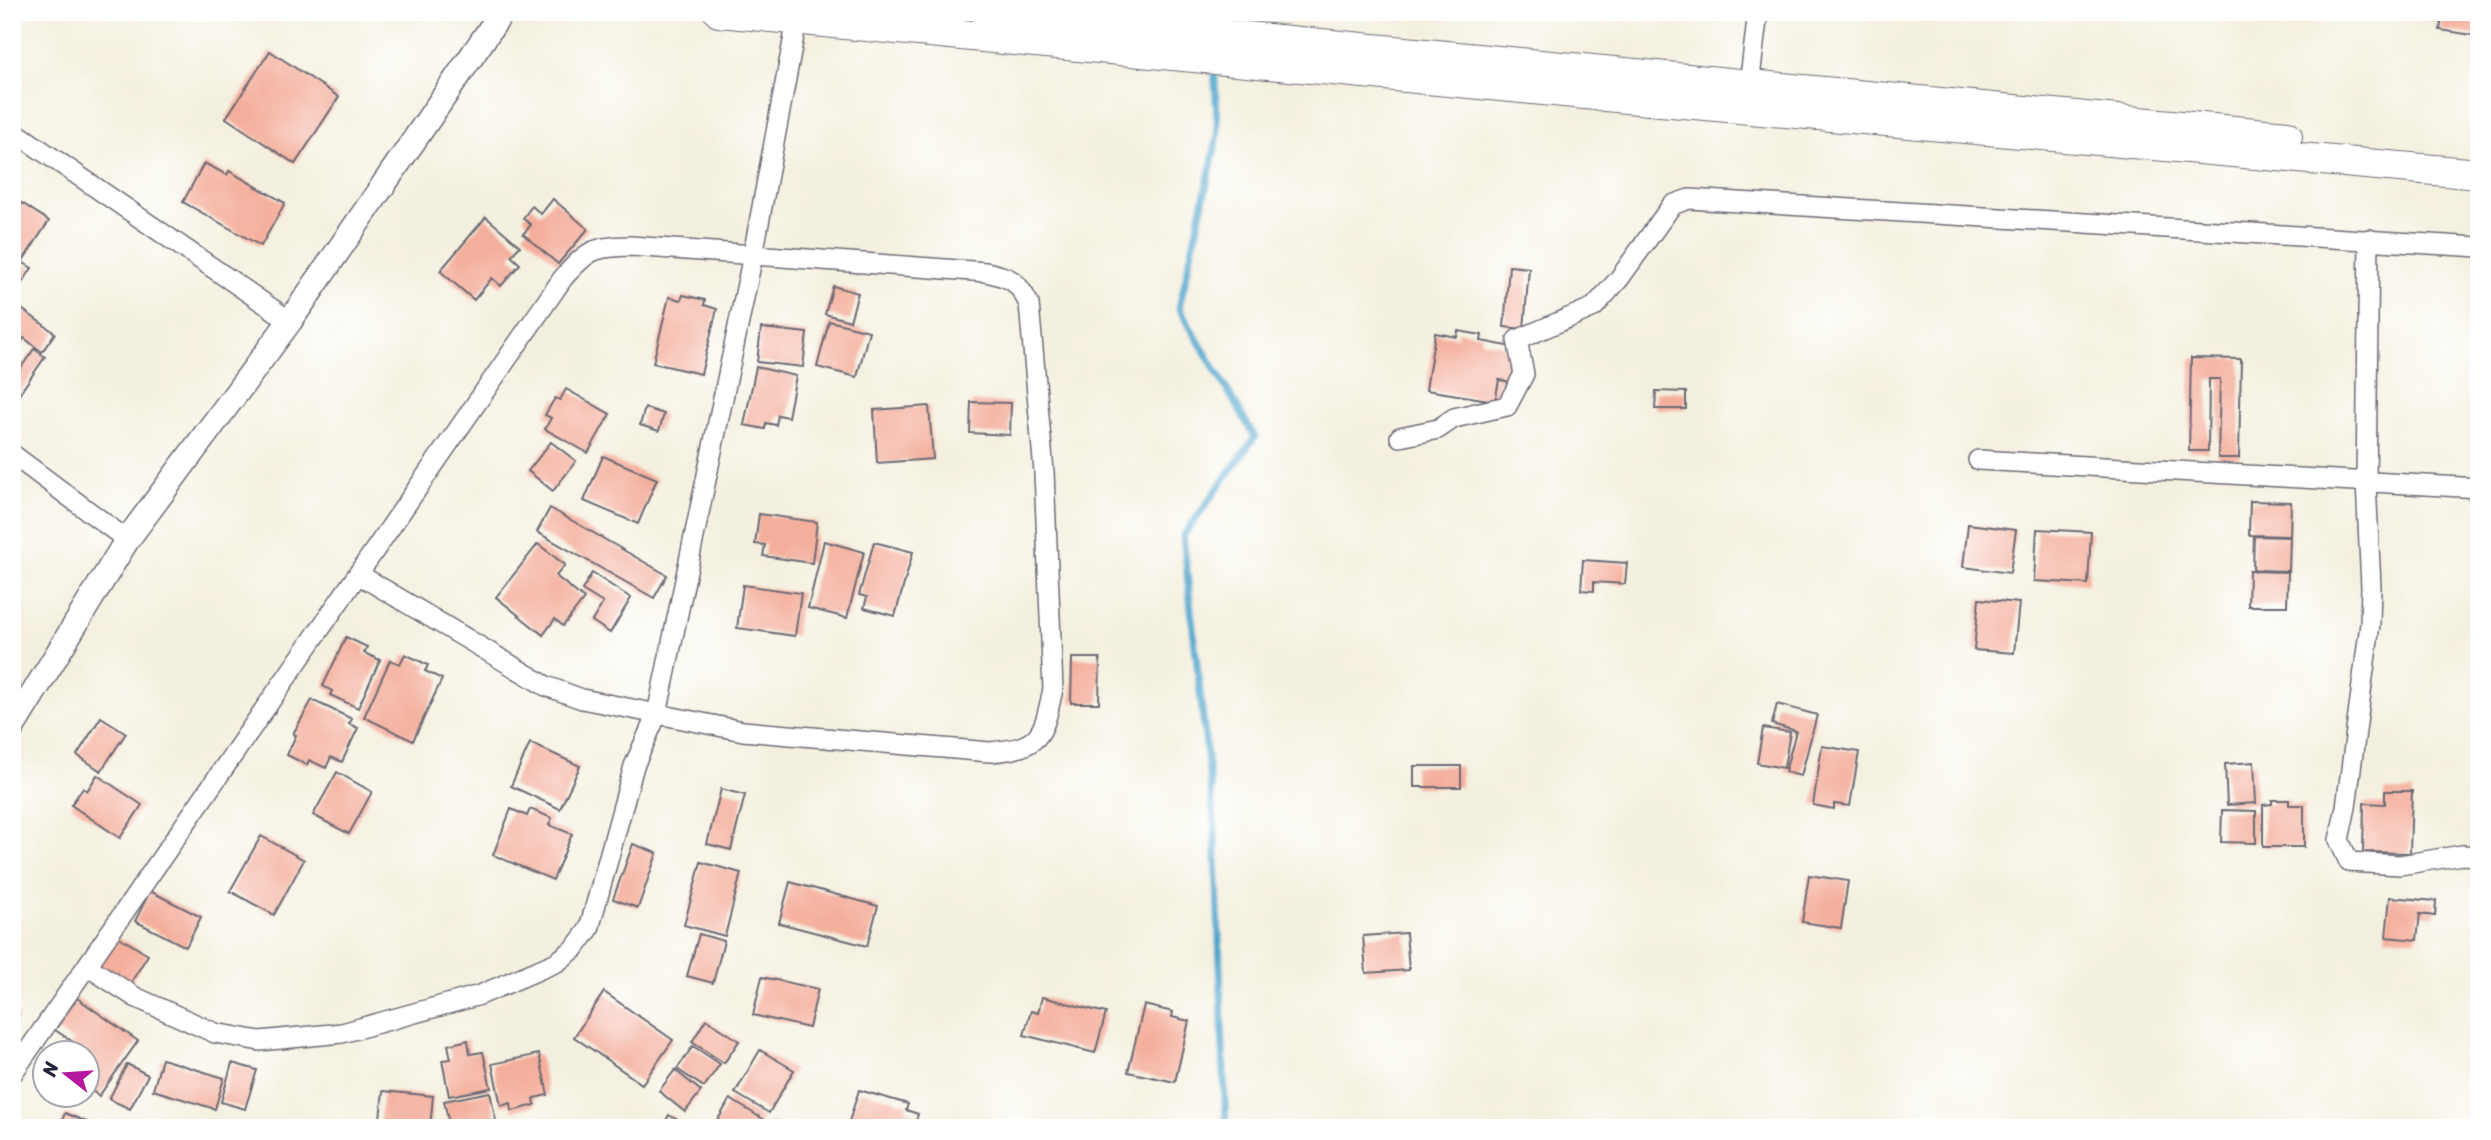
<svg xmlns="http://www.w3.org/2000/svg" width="2491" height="1140" font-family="Sriracha,sans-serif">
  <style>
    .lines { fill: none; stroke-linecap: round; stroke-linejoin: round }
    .stream { stroke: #4ea4cb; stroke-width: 7 }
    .building { fill: #f4af9c }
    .minor-casing { stroke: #6c6a74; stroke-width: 22 }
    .tertiary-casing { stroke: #6c6a74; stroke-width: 27 }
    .primary-casing { stroke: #6c6a74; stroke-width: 32 }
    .minor { stroke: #fff; stroke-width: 19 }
    .tertiary { stroke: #fff; stroke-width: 24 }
    .primary { stroke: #fff; stroke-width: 30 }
  </style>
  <rect width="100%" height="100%" fill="#fff"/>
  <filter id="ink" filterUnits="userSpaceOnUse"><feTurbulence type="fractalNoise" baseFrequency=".0143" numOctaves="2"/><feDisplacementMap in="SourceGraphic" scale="14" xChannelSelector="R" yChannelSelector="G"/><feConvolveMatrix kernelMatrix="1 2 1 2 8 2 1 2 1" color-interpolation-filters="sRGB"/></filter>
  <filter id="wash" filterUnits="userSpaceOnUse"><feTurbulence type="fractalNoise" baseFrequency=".00686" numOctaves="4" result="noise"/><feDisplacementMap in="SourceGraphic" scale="28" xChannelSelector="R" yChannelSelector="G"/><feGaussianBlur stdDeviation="1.57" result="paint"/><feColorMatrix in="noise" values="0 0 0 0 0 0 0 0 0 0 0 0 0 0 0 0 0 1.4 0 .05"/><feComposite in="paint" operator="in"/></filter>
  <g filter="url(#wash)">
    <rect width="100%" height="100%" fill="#f4f0df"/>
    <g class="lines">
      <!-- stream -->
      <polyline class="stream" points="1214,65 1218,135 1179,308 1255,437 1183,536 1215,829 1226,1128"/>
    </g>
    <g id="blocks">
      <!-- building -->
      <g class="building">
        <polygon points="2443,12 2479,12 2479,36 2440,30"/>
        <polygon points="270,51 339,97 295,164 226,118"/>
        <polygon points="204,163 227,175 229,171 285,203 261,246 183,202"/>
        <polygon points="553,199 588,229 558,264 523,234 531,225 523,218 532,206 541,214"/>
        <polygon points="22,203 49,221 22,262 32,268 12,298 12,219"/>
        <polygon points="486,217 520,246 511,256 520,264 501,286 492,278 474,300 440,271"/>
        <polygon points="1509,266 1529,268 1524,329 1504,327"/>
        <polygon points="833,286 858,293 850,321 825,314"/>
        <polygon points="683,295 705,300 704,305 717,309 701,374 653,363 669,297 681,300"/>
        <polygon points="19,307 55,333 42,352 24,338 12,355 12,317"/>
        <polygon points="829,321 869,331 857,377 817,367"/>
        <polygon points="761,328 807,333 803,367 757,362"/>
        <polygon points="1458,331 1482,335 1481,341 1518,348 1512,382 1499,380 1495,401 1426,390 1435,333 1457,337"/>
        <polygon points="34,349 45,357 15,400 12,398 12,380"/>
        <polygon points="2191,358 2241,359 2239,458 2218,458 2220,379 2209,379 2208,451 2189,451"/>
        <polygon points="756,367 796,376 788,417 778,415 776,425 766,423 765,429 744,425"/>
        <polygon points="566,389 610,414 588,453 545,429 551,418 545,415 555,398 560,400"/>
        <polygon points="1656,391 1686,392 1686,409 1655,409"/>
        <polygon points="971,402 1011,403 1010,435 970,433"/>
        <polygon points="929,406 933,459 877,463 874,410"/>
        <polygon points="645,408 664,414 659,431 640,425"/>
        <polygon points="551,442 576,461 553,491 528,471"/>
        <polygon points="603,456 657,479 638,524 584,501"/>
        <polygon points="2250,501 2291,502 2290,536 2249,535"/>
        <polygon points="550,508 667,575 654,598 537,532"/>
        <polygon points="759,514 817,522 812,563 763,556 765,545 755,544"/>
        <polygon points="1968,524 2016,530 2010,573 1963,567"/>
        <polygon points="2037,529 2091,532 2088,584 2034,581"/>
        <polygon points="2254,536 2290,537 2289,571 2253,570"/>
        <polygon points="824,541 864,552 847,618 808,608"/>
        <polygon points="874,542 913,552 895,616 864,608 867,597 859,595"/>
        <polygon points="538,544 565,565 556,576 584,599 563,626 555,619 543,635 496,597"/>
        <polygon points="1583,560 1627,563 1625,584 1594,582 1594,591 1581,590"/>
        <polygon points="2249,571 2288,572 2287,606 2248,606"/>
        <polygon points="592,573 631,598 610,633 592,621 603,603 582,590"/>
        <polygon points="743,585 801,593 795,636 737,628"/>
        <polygon points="1979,599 2019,603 2014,653 1974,650"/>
        <polygon points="346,637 367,647 364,653 380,660 358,708 330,695 332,691 323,686"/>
        <polygon points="405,654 428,665 425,671 442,679 413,741 364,717 390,660 400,664"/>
        <polygon points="1072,658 1100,658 1099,703 1071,703"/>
        <polygon points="312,700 352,719 349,724 358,728 342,762 331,757 326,768 309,760 307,765 287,755 296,735 293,734"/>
        <polygon points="1777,704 1817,715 1801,776 1785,772 1796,731 1772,724"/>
        <polygon points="101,717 126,733 101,771 77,755"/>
        <polygon points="1763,728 1790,732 1784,768 1757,763"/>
        <polygon points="530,743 580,766 560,809 511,786"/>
        <polygon points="1822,746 1859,752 1850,806 1834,804 1834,809 1813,805"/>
        <polygon points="2254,762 2256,803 2227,805 2225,764"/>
        <rect x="1414" y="766" width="47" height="21"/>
        <polygon points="337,772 372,792 349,834 313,815"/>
        <polygon points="97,775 142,805 120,838 71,805 83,788 87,791"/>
        <polygon points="721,789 745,795 731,850 707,844"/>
        <polygon points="2385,791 2412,791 2410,853 2363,852 2364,803 2385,804"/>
        <polygon points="2272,800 2289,800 2289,805 2304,805 2304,847 2263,847 2263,805 2272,804"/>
        <polygon points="511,809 527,816 530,809 552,818 549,825 572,834 553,880 493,855"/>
        <polygon points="2222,810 2256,811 2256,843 2221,842"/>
        <polygon points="261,836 304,860 274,915 230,891"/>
        <polygon points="633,844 657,853 638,908 613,899"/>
        <polygon points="701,862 741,873 725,936 684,925"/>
        <polygon points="1809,875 1848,881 1841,928 1802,922"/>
        <polygon points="790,882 878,906 867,946 779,923"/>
        <polygon points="150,891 201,917 186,947 135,921"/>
        <polygon points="2390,897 2436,901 2435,916 2420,914 2417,940 2386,937"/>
        <polygon points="1406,933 1409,970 1366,973 1363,936"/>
        <polygon points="699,934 724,941 713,983 687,976"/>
        <polygon points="116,935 148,955 130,984 98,965"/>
        <polygon points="762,977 818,989 809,1028 753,1015"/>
        <polygon points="604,992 673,1040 642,1084 574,1037"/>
        <polygon points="1042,997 1106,1013 1095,1053 1024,1035 1031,1011 1038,1013"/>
        <polygon points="77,998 138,1041 99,1096 88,1088 88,1052 65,1052 73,1042 55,1030"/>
        <polygon points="1144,1005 1173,1012 1172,1017 1189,1021 1175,1082 1128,1072"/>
        <polygon points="12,1012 19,1015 12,1029"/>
        <polygon points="706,1019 739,1041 724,1063 692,1042"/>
        <polygon points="468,1040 470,1054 483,1052 491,1088 449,1096 442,1060 451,1059 448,1045"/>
        <polygon points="693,1046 720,1064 704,1087 677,1069"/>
        <polygon points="760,1050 794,1070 769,1113 735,1093"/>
        <polygon points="539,1054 548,1095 534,1098 535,1105 512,1111 511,1103 501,1106 492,1064"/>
        <polygon points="162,1059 224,1078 215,1109 153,1090"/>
        <polygon points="232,1063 257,1070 245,1109 221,1102"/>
        <polygon points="127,1064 148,1075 130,1109 109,1099"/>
        <polygon points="675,1070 701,1091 685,1112 659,1091"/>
        <polygon points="859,1090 908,1104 906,1110 918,1114 914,1128 847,1128"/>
        <polygon points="383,1091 433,1096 430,1128 379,1128"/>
        <polygon points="490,1092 497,1126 450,1128 444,1101"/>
        <polygon points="730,1099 763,1119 758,1128 713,1128"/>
        <polygon points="65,1113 101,1128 59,1128"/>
        <polygon points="669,1115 691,1128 662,1128"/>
        <polygon points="771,1121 781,1128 767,1128"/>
      </g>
    </g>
  </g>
  <g filter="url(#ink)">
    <use href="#blocks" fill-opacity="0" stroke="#6c6a74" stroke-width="2"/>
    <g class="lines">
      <defs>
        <g id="minor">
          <polyline points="1749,86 1758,12"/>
          <polyline points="12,130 290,321"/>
          <polyline points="2369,239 2366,482 2371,587 2370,624 2346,807 2339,840 2349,862 2400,865 2462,855 2479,856"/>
          <polyline points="1400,437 1438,429 1454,418 1507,406 1524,374 1517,340 1594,307 1619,279 1672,205 1689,199 2479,247"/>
          <polyline points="12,454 127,540"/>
          <polyline points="1978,460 2479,488"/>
          <polyline points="87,966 135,997 215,1033 260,1041 342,1033 480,995 557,962 575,948 589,929 634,766 657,714 753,255 797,20"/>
          <path d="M12,1074L563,278C589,249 593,247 631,246L986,272C1012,278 1017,280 1029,304L1044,472L1053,689C1043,736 1041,748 990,752L743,731L582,699L546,686L358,574"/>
        </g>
        <polyline id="tertiary" points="12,728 127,540 290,321 502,12"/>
        <g id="primary">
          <polyline points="719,12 1616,97 2479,174"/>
          <polyline points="985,12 2287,136"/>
        </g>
      </defs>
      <!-- minor casing -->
      <use href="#minor" class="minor-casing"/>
      <!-- tertiary casing -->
      <use href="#tertiary" class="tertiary-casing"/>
      <!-- primary casing -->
      <use href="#primary" class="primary-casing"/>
      <!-- minor -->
      <use href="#minor" class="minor"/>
      <!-- tertiary -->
      <use href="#tertiary" class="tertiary"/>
      <!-- primary -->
      <use href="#primary" class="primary"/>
    </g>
  </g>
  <!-- margin -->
  <rect width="2491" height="1140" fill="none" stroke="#fff" stroke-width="42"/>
  <!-- north arrow -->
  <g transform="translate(66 1074) rotate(287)"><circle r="33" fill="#ffffff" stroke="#a7a7b1" stroke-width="2"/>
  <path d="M0-5L12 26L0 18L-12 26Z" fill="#b5179e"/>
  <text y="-10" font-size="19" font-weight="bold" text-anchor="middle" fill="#22223b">N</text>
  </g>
</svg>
